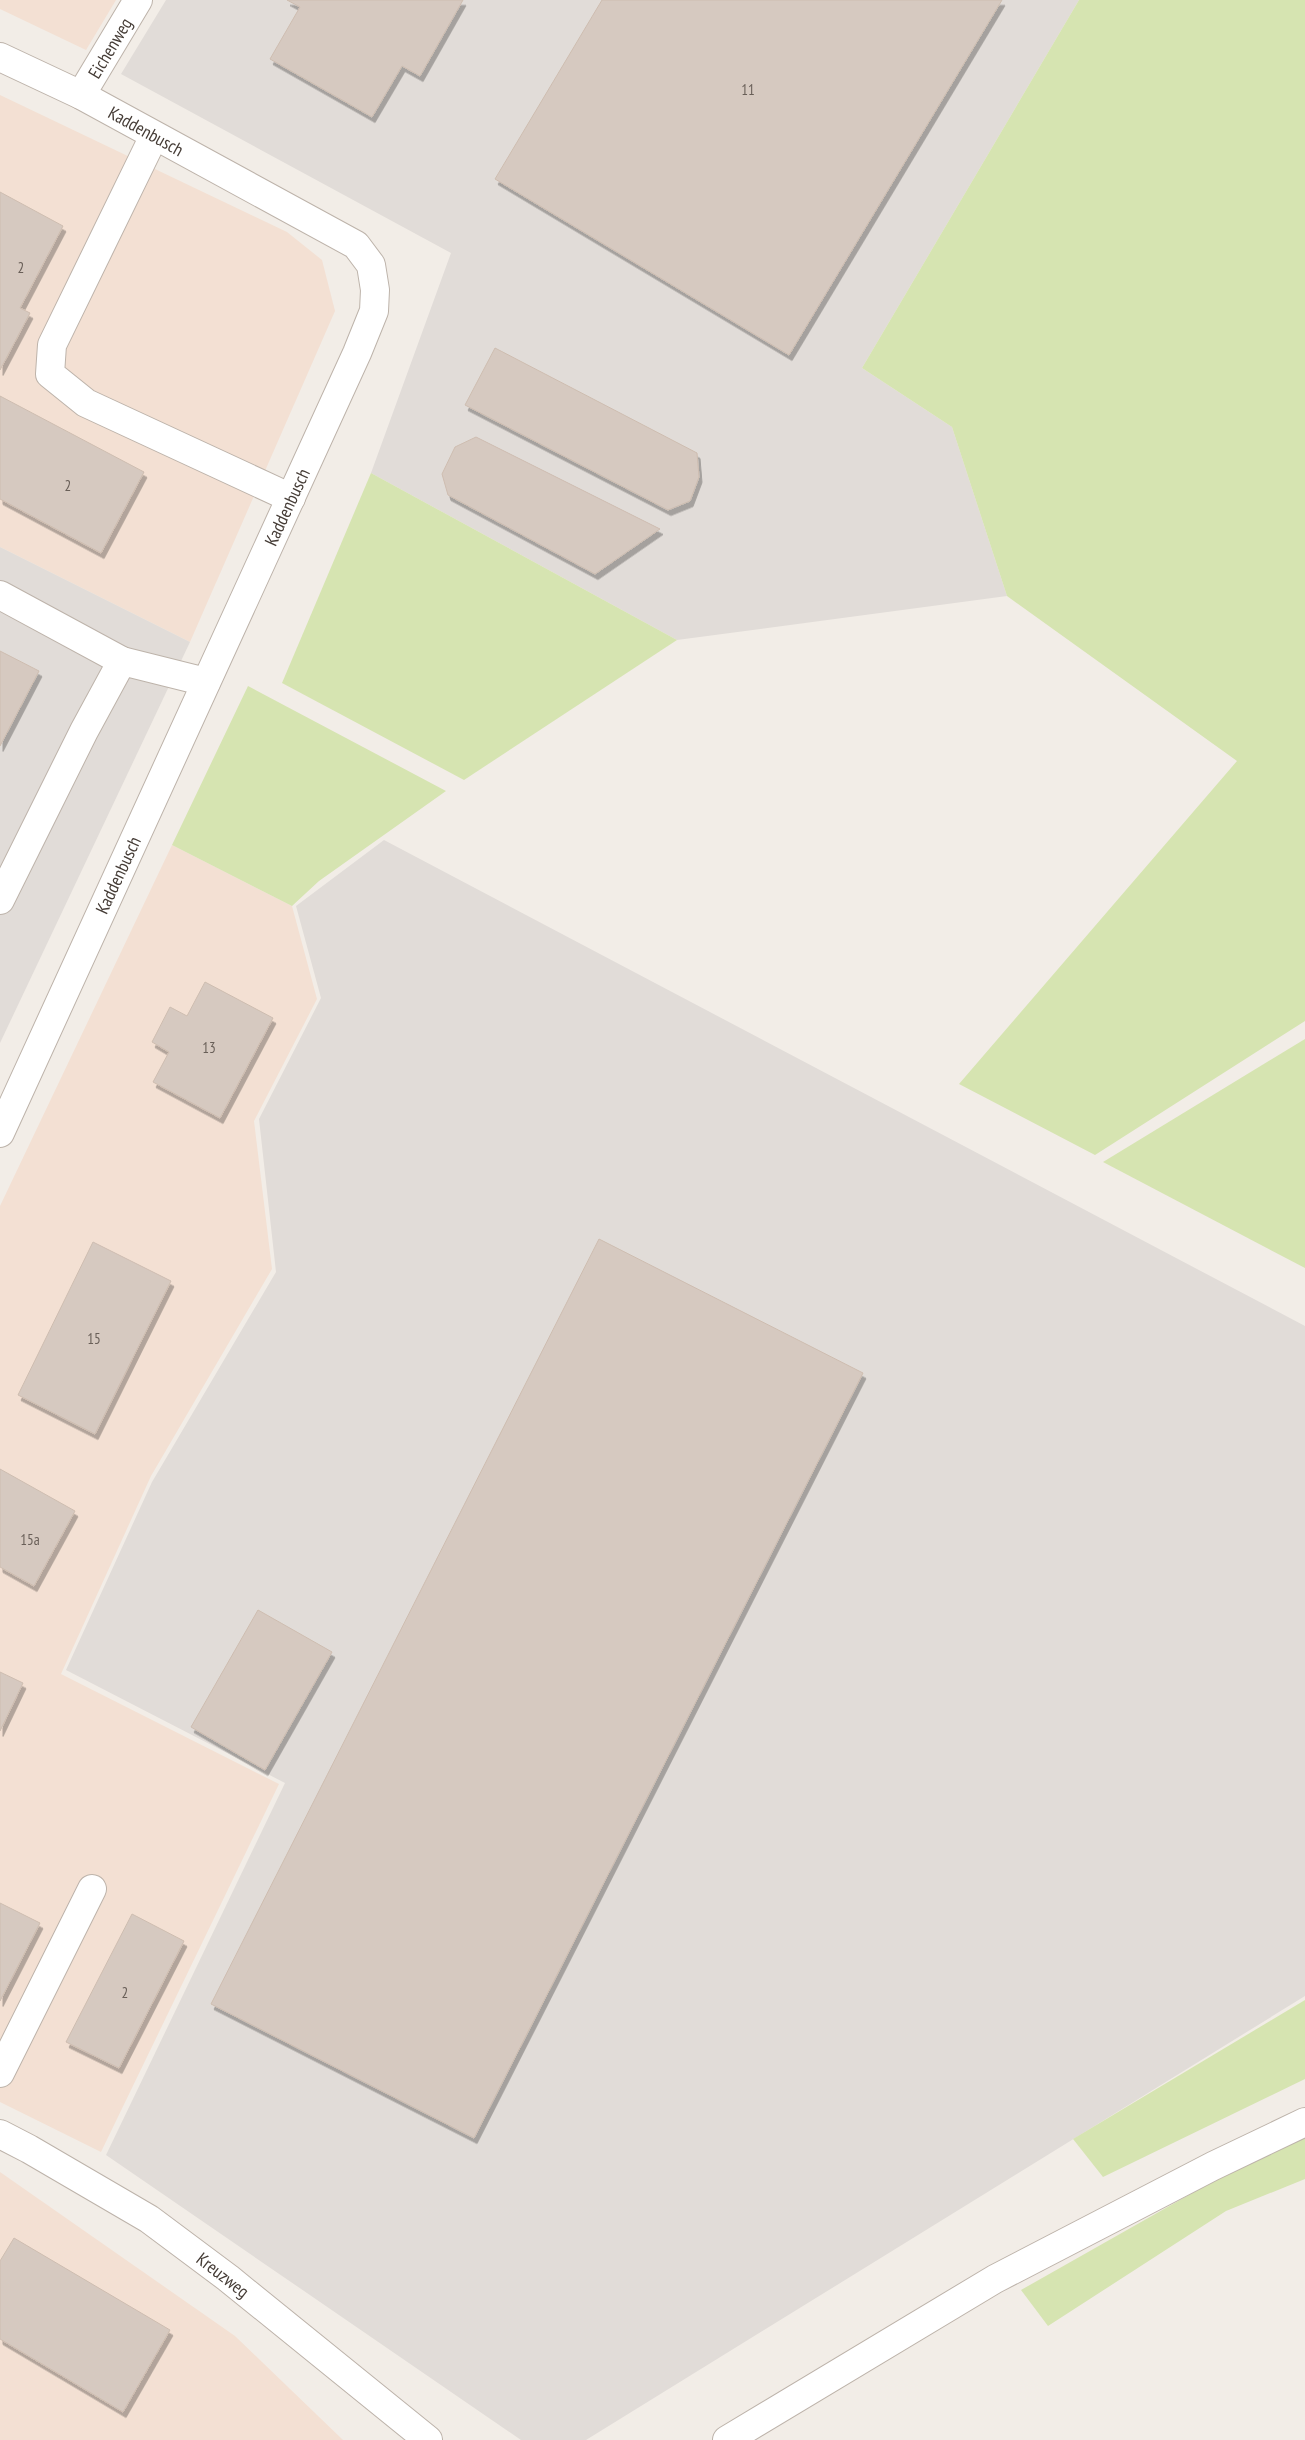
<svg xmlns="http://www.w3.org/2000/svg" width="1305" height="2440" font-family="'PT Sans Narrow',sans-serif">
  <style>
    .commercial { fill: #f3e0d3 }
    .industrial { fill: #e1dcd8 }
    .green { fill: #d6e4b1 }
    .building { fill: #d6c9c0; stroke: #cebdb0; filter: url(#shadow) }
    .lines { fill: none; stroke-linecap: round; stroke-linejoin: round }
    .minor-casing { stroke: #bdb3aa; stroke-width: 30 }
    .minor { stroke: #fff; stroke-width: 28 }
    .labels { text-anchor: middle; dominant-baseline: central; stroke-width: 4; stroke-linejoin: round; paint-order: stroke }
    .number-label { font-size: 15px; fill: #695f58 }
    .street-label { font-size: 18px; fill: #453c36; stroke: #fff }
  </style>
  <defs>
    <filter id="shadow"><feDropShadow dx="3" dy="5.5" stdDeviation="0" flood-color="#0004"/></filter>
  </defs>
  <rect width="100%" height="100%" fill="#f2ede7"/>
  <!-- commercial -->
  <g class="commercial">
    <polygon points="0,0 116,0 86,50 0,9"/>
    <polygon points="0,95 287,232 322,260 335,311 190,642 0,547"/>
    <polygon points="172,845 292,906 317,999 254,1121 272,1269 151,1476 61,1674 279,1784 101,2152 0,2102 0,1206"/>
    <polygon points="0,2172 235,2336 343,2440 0,2440"/>
  </g>
  <!-- industrial -->
  <g class="industrial">
    <polygon points="166,0 1079,0 862,368 952,427 1007,596 677,640 371,473 451,253 121,74"/>
    <polygon points="0,547 190,642 0,1043"/>
    <polygon points="384,840 1305,1326 1305,1996 586,2440 521,2440 106,2155 285,1783 66,1670 152,1482 276,1272 259,1119 321,998 296,906"/>
  </g>
  <!-- green -->
  <g class="green">
    <polygon points="1079,0 1305,0 1305,1021 1095,1155 959,1084 1237,761 1007,596 952,427 862,368"/>
    <polygon points="371,473 677,640 464,780 282,683"/>
    <polygon points="248,686 446,791 319,881 292,906 172,845"/>
    <polygon points="1305,1039 1305,1268 1103,1162"/>
    <polygon points="1305,2000 1305,2079 1103,2177 1073,2139"/>
    <polygon points="1305,2135 1305,2179 1226,2211 1048,2326 1021,2290 1217,2179"/>
  </g>
  <!-- building -->
  <g class="building">
    <polygon points="287,0 463,0 420,76 402,66 372,117 270,59 300,7"/>
    <polygon points="602,0 1002,0 789,355 495,179"/>
    <polygon points="0,192 63,226 20,308 30,313 0,370"/>
    <polygon points="495,348 697,453 699,477 690,501 668,510 465,405"/>
    <polygon points="0,396 144,472 101,553 0,499"/>
    <polygon points="476,437 660,529 595,574 448,495 442,474 455,447"/>
    <polygon points="0,651 39,671 0,746"/>
    <polygon points="205,982 273,1018 220,1118 153,1082 169,1052 152,1042 170,1007 187,1016"/>
    <polygon points="599,1239 863,1373 474,2138 211,2004"/>
    <polygon points="93,1242 171,1281 95,1434 18,1395"/>
    <polygon points="0,1469 75,1511 34,1586 0,1567"/>
    <polygon points="258,1610 332,1652 265,1770 191,1727"/>
    <polygon points="0,1672 23,1683 0,1731"/>
    <polygon points="0,1903 40,1923 0,2001"/>
    <polygon points="132,1914 184,1941 119,2068 66,2042"/>
    <polygon points="14,2238 170,2330 123,2412 0,2339 0,2261"/>
  </g>
  <g class="lines">
    <defs>
      <g id="minor">
        <polyline points="0,57 81,95 356,245 371,265 375,290 374,311 357,353 0,1133"/>
        <polyline points="81,95 138,0"/>
        <polyline points="154,136 52,345 50,374 86,403 291,498"/>
        <polyline points="0,595 122,661"/>
        <polyline points="0,900 84,731 122,661 206,682"/>
        <polyline points="0,2073 92,1889"/>
        <polyline points="0,2134 29,2149 149,2219 228,2278 428,2440"/>
        <polyline points="727,2440 995,2279 1213,2166 1305,2122"/>
      </g>
    </defs>
    <!-- minor casing -->
    <use href="#minor" class="minor-casing"/>
    <!-- minor -->
    <use href="#minor" class="minor"/>
  </g>
  <g class="labels">
    <!-- number labels -->
    <g class="number-label">
      <text x="748" y="89">11</text>
      <text x="21" y="267">2</text>
      <text x="68" y="485">2</text>
      <text x="209" y="1047">13</text>
      <text x="94" y="1338">15</text>
      <text x="30" y="1539">15a</text>
      <text x="125" y="1992">2</text>
    </g>
    <!-- street labels -->
    <g class="street-label">
      <text transform="translate(110 48) rotate(-59)">Eichenweg</text>
      <text transform="translate(146 131) rotate(29)">Kaddenbusch</text>
      <text transform="translate(287 507) rotate(-65)">Kaddenbusch</text>
      <text transform="translate(118 875) rotate(-65)">Kaddenbusch</text>
      <text transform="translate(223 2275) rotate(38)">Kreuzweg</text>
    </g>
  </g>
</svg>
